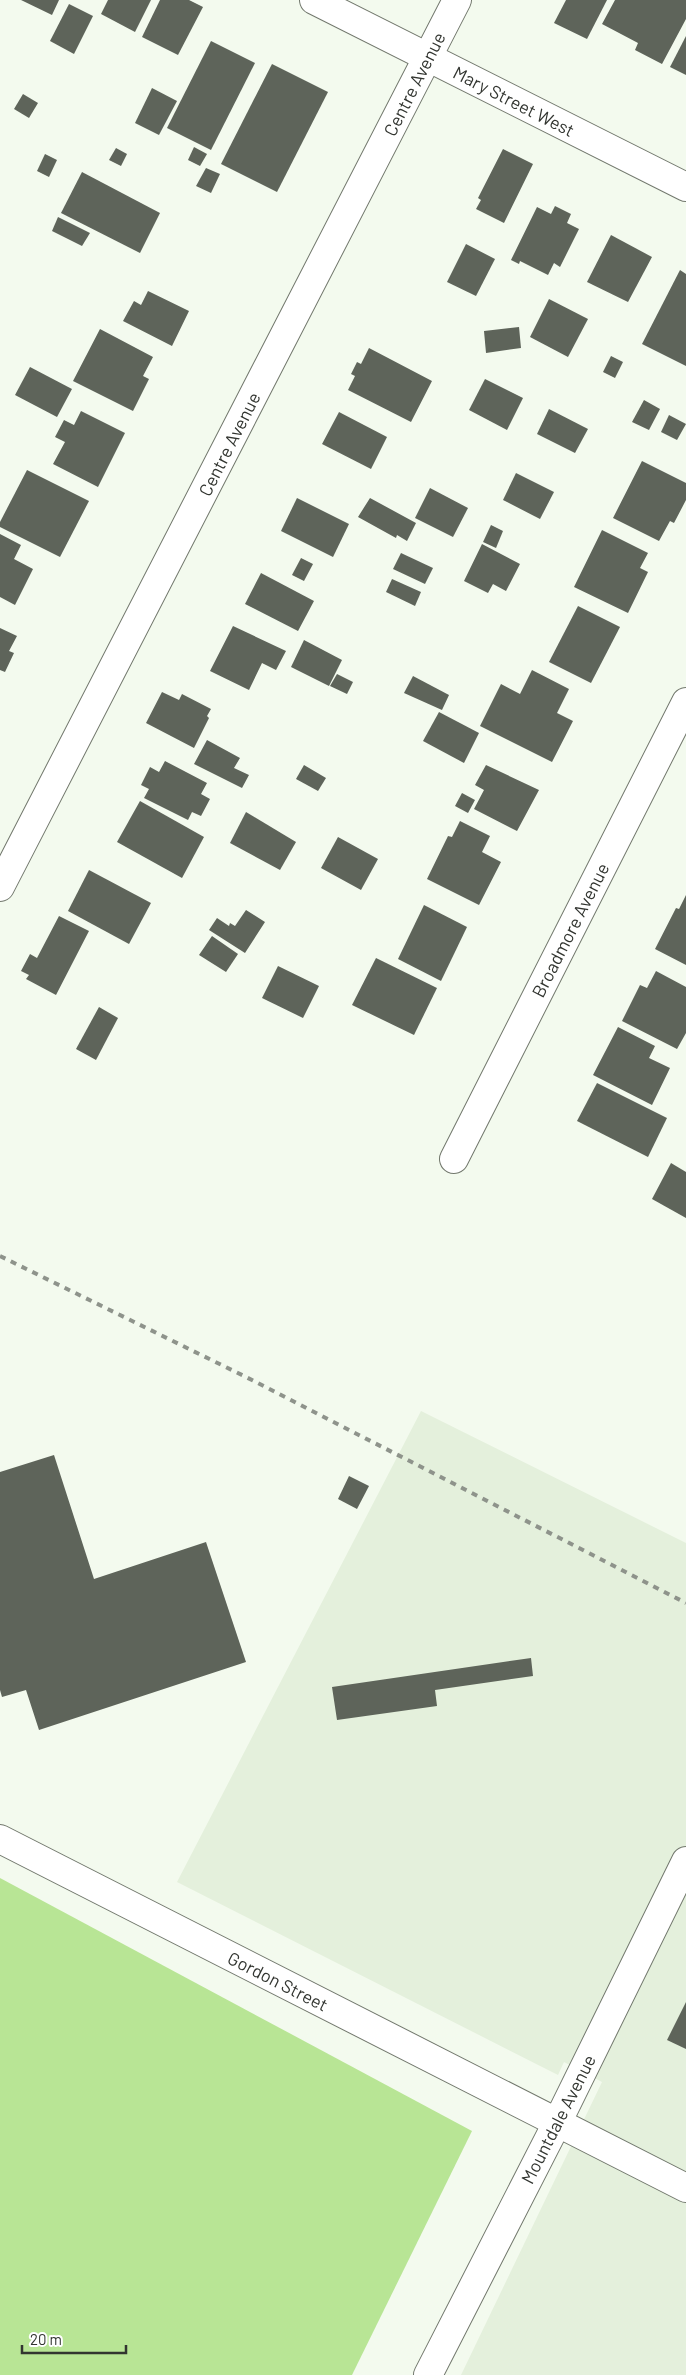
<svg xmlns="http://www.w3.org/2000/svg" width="686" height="2375" font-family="Barlow,sans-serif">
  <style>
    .built { fill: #e4f0dc }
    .green { fill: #b8e595 }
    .building { fill: #5e645a }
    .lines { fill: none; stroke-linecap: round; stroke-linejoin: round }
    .minor-casing { stroke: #72786d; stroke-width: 30 }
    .minor { stroke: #fff; stroke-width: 28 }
    .rail { stroke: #8e938b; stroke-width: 4; stroke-dasharray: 6 6; stroke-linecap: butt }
    .labels { text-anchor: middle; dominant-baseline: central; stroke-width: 5; stroke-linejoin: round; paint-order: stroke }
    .street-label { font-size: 18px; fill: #323530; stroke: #fff }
  </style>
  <rect width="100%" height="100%" fill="#f3faee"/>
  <!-- built -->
  <polygon class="built" points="421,1411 686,1543 686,2375 461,2375 602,2082 564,2062 558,2075 177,1882"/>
  <!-- green -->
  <polygon class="green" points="0,1878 472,2131 352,2375 0,2375"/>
  <!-- building -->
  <g class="building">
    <polygon points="21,0 59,0 52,15"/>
    <polygon points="108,0 151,0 135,32 101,14"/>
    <polygon points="160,0 189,0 203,7 178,55 142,37"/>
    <polygon points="566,0 607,0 587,39 554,23"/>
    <polygon points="615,0 686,0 686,19 662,64 635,50 638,43 602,24"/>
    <polygon points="69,4 93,16 74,54 50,41"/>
    <polygon points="686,36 686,75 670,67"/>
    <polygon points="211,41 255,63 211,150 167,128"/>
    <polygon points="272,64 328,92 277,192 221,164"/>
    <polygon points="152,88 177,101 159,135 135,123"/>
    <polygon points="23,94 38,103 29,118 14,109"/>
    <polygon points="194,147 207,154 200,166 188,160"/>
    <polygon points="116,148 127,154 121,166 109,160"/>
    <polygon points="503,149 533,164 504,223 476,209 481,200 478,198"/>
    <polygon points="45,154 57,160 49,177 37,171"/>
    <polygon points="206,168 220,174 211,193 196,186"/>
    <polygon points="82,172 160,213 140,253 61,213"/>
    <polygon points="555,206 571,214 567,223 579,229 560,267 554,263 548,275 520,261 519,264 511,260 537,207 551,214"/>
    <polygon points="58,217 90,233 82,246 52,231"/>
    <polygon points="611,235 652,257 628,302 587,282"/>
    <polygon points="466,244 495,259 476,296 447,282"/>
    <polygon points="680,270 686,274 686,366 642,344"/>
    <polygon points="148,291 189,311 172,346 123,321 134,301 141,305"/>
    <polygon points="549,299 588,319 568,357 530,337"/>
    <polygon points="519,327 521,348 486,353 484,331"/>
    <polygon points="100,329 153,357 143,376 149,379 133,411 73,381"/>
    <polygon points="369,348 432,381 411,422 348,390 355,376 351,374 357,362 361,364"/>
    <polygon points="611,356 623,362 615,378 603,372"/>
    <polygon points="30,367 72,389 57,417 15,395"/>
    <polygon points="485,379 523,398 507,430 469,410"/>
    <polygon points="644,400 660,409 649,430 632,422"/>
    <polygon points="549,409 588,429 575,453 537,434"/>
    <polygon points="81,411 125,433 98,487 53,464 65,442 55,437 64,420 74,425"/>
    <polygon points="339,412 387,437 371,469 322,444"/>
    <polygon points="669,415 686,424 677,440 661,432"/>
    <polygon points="642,461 686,483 686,500 674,523 670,521 659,541 613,518"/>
    <polygon points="27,470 89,501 60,557 0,527 0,522"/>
    <polygon points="516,473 554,492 540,519 503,500"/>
    <polygon points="430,488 468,508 453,537 415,518"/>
    <polygon points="297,498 349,524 333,557 281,531"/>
    <polygon points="370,498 416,523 407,541 397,535 396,538 358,517"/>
    <polygon points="491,525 503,531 496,548 483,542"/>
    <polygon points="602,530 648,553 640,568 648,572 628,613 574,587"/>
    <polygon points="0,534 21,545 14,559 33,569 15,605 0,597"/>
    <polygon points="482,544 520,564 506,591 493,584 488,593 464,581"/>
    <polygon points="401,553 433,568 425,584 393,569"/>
    <polygon points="301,558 313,564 304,581 292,575"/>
    <polygon points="261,573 314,601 298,631 245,604"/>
    <polygon points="392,579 421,592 415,606 386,592"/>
    <polygon points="578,606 620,627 591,683 549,662"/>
    <polygon points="233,626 286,651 276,670 262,663 249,690 210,671"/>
    <polygon points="0,628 17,636 9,651 14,653 5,672 0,670"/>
    <polygon points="304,640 342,660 329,686 291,667"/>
    <polygon points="532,670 569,689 557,713 573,721 552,762 480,726 501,684 520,694"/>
    <polygon points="337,674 353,682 347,694 330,686"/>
    <polygon points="413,676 449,695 442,710 404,693"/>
    <polygon points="162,692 179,700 182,694 211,709 207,716 209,718 194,748 146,723"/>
    <polygon points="439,712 479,733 464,763 423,741"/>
    <polygon points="207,740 240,758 234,768 249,775 242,788 194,764"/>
    <polygon points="165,761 207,783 201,794 210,799 201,816 192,812 188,820 144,798 149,789 141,785 150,767 159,772"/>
    <polygon points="304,765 326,778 318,791 296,779"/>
    <polygon points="486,765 539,790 517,831 474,809 484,790 475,785"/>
    <polygon points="462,793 475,800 468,813 455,806"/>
    <polygon points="140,801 204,837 182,878 117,842"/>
    <polygon points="246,812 296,842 280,870 230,843"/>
    <polygon points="460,821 490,836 482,852 501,862 479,905 427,879 448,836 452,837"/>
    <polygon points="338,837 378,859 361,890 321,868"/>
    <polygon points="89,870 151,903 129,944 68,911"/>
    <polygon points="686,895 686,965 655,949 676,908 679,909"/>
    <polygon points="424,905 467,927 441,981 398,959"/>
    <polygon points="246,910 265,922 245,953 209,930 217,918 229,926 230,923 235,926"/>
    <polygon points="59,916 89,931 56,995 26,979 29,975 21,971 30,954 37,958"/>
    <polygon points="212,936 238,954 226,972 199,955"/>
    <polygon points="376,958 437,988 414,1035 352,1005"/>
    <polygon points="278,966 319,986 303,1018 262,998"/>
    <polygon points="656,971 686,987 686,1033 677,1049 622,1021 640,985 647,988"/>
    <polygon points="99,1007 118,1018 96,1060 76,1049"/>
    <polygon points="618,1027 655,1046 649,1058 670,1068 652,1105 593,1075"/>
    <polygon points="597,1083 667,1118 648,1157 577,1121"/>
    <polygon points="671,1163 686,1172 686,1218 652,1199"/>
    <polygon points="54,1455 94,1579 206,1542 246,1662 39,1730 26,1690 2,1697 0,1690 0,1472"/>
    <polygon points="349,1476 369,1486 357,1509 338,1499"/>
    <polygon points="531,1658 533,1676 435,1690 437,1706 337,1720 332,1687"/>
    <polygon points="686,2002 686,2049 667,2040"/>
  </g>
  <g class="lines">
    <defs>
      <g id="minor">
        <polyline points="314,0 686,187"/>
        <polyline points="0,887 457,0"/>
        <polyline points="454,1159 686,702"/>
        <polyline points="0,1839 686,2188"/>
        <polyline points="428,2375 557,2123 686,1861"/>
      </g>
    </defs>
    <!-- minor casing -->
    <use href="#minor" class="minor-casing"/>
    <!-- minor -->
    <use href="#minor" class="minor"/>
    <!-- rail -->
    <polyline class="rail" points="0,1256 246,1377 686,1603"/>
  </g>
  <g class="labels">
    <!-- street labels -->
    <g class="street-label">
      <text transform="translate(414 84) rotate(-63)">Centre Avenue</text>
      <text transform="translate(514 101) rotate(27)">Mary Street West</text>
      <text transform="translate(229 444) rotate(-63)">Centre Avenue</text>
      <text transform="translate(570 930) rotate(-63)">Broadmore Avenue</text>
      <text transform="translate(278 1981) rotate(27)">Gordon Street</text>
      <text transform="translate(558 2119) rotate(-63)">Mountdale Avenue</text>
    </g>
  </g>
  <!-- scale -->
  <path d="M22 2345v8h104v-8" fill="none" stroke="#323530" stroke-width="2.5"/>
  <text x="30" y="2345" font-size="15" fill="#323530" stroke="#ffffff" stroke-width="4" paint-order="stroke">20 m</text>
</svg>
